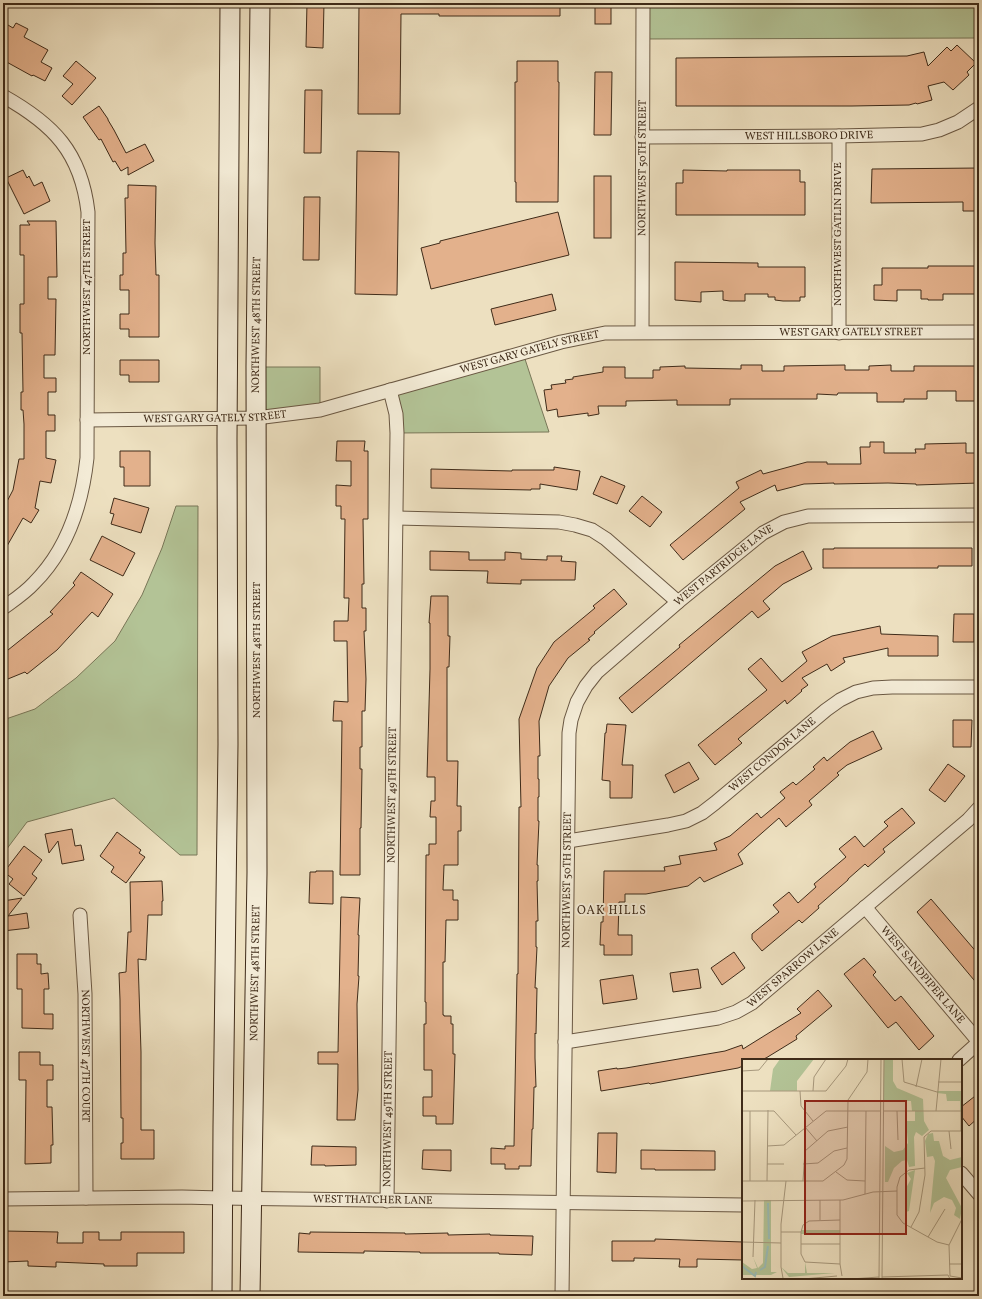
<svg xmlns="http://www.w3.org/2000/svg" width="982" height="1299" font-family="Vollkorn,serif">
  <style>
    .green { fill: #b3c396; stroke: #797758 }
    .building { fill: #e3b18c; stroke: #3f2b19 }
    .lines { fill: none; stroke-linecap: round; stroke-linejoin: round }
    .street-casing { stroke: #6a5843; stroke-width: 15 }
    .secondary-casing { stroke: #3f2b19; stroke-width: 21 }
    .street { stroke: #f3ebd6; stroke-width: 13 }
    .secondary { stroke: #f3ebd6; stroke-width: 19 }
    .labels { text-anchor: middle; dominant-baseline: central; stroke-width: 4; stroke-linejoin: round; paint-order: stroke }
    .street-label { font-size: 11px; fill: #3f2b19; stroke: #f3ebd6 }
    .neighbourhood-label { font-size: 12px; letter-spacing: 1px; fill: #3f2b19; stroke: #f3ebd6 }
    .inset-river { fill: none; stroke: #9abcb7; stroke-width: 2 }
    .inset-road { fill: none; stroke: #a7987d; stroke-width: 1 }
    .view { fill: #8f2418; fill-opacity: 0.15; stroke: #8f2418; stroke-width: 2 }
    .inset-edge { fill: none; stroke: #3f2b19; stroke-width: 2 }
  </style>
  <rect width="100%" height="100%" fill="#ede0c0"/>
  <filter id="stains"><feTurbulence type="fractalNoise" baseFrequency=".005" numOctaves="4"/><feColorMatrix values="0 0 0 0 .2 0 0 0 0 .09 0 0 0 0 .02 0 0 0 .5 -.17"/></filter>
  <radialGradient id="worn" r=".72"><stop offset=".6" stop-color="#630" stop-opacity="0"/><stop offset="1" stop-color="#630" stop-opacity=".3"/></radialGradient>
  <!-- green -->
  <g class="green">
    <polygon points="979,3 979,38 643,39 643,4"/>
    <polygon points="523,353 549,432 397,433 390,390"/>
    <polygon points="256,367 320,367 320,410 256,418"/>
    <polygon points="176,506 198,506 197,855 180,855 114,798 27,822 3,854 3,720 35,709 76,678 115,641 142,595 162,548"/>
  </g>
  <!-- building -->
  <g class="building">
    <polygon points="307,3 324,3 323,48 306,47"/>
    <polygon points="359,3 560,3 560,16 439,16 439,14 401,14 400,114 358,114"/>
    <rect x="595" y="3" width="16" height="21"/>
    <polygon points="3,22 13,28 16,23 28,29 24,37 48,50 41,62 52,68 45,81 33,75 32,76 3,60"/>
    <polygon points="957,45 976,63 967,72 969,75 953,90 944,82 928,86 932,100 917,104 916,103 909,105 852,106 676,106 676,58 907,56 924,52 928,66 947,47 951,51"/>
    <polygon points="76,61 96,78 72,105 62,96 73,84 63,76"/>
    <polygon points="517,61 558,61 558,82 559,82 558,202 516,202 516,182 515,182 515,82 517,82"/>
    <polygon points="595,72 612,72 611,135 594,135"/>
    <polygon points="305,90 322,90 321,153 304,153"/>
    <polygon points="99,106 108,119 108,120 114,130 126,153 145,144 154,161 128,175 128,167 121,171 115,161 113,162 101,139 99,140 83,117"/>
    <polygon points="357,151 399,152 397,295 355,294"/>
    <polygon points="979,168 979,211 963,211 963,202 871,203 872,169"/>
    <polygon points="23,170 27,178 29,176 34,186 42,182 50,201 24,214 6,178"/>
    <polygon points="683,170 727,171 727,170 800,170 800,182 805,182 805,215 676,215 676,183 683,183"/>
    <rect x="594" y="176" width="17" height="62"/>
    <polygon points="128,185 156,186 155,243 156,275 159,275 159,337 129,337 129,329 120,329 120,314 129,314 129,290 120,290 120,275 123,275 123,253 126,253 125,198 128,198"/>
    <polygon points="304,197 320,197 319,260 303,260"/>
    <polygon points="558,212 569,255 431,289 421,248 440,243 440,241"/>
    <polygon points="27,221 56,221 57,277 48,277 48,299 56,299 55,355 44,355 44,378 56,378 56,392 48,392 48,415 55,415 55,431 46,431 46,458 56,460 51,483 40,481 35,508 39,510 31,523 23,518 3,553 3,509 13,490 19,459 24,459 24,424 23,410 21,410 21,392 23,392 22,333 20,333 20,304 24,304 24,255 20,255 20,225 30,225"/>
    <polygon points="675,262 758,263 758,267 805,267 805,297 800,297 800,301 783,301 775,300 775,297 768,297 768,294 745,294 745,301 730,301 723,300 723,291 701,292 701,302 675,300"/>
    <polygon points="928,266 979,266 979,294 943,294 943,300 928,300 928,299 921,299 921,290 897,290 897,301 874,300 874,285 882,285 882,268 928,268"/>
    <polygon points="552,294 556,310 495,325 491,309"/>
    <polygon points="120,360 159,360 159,382 129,382 129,375 120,375"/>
    <polygon points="741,365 762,365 762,371 784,371 784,366 845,365 845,370 869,370 869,366 891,365 891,371 914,371 914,366 976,366 976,378 979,378 979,401 956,401 956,391 927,391 927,399 904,399 904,402 877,402 877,393 838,393 837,395 817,394 817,399 730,399 730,405 677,405 677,400 626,401 626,406 598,406 599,414 588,416 588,413 558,417 557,409 547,411 544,390 552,389 551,385 566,383 565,380 573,379 573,377 603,372 603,367 625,367 625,378 653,378 653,370 660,370 660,367 685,366 685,368 741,369"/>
    <polygon points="337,441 365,441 364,451 368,451 368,519 363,519 364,584 362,584 362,608 366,608 366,631 364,631 366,679 365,711 362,711 362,747 360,747 360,769 362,769 361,828 360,828 360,875 340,875 342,721 333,721 334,701 348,702 347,641 334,641 334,621 348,621 349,598 344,598 345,519 341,519 341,506 336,506 336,485 351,486 351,461 336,461"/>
    <polygon points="870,442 884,442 884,453 916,453 915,449 925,449 925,444 966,443 966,453 979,453 979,483 916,485 916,484 888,483 834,484 834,483 804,484 777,491 775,485 740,502 745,509 683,560 670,545 739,488 736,482 761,470 763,474 807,462 827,462 827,464 861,464 860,447 870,447"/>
    <polygon points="120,451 150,451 150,486 124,486 124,467 120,467"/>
    <polygon points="554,467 580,471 577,490 540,484 540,489 531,489 531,490 431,488 431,469 512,471 512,470 554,470"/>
    <polygon points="601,476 625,486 617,504 593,494"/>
    <polygon points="642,496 662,512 650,527 629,511"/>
    <polygon points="114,498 149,508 141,533 111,524 114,514 110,513"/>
    <polygon points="102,536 135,553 123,576 90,560"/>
    <polygon points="834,548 972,548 972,566 938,566 938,568 823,568 823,549 834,549"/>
    <polygon points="430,551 469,552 469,560 505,560 505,552 521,553 521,559 547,560 547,556 562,556 561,561 576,562 575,580 521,580 521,584 487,583 488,571 430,570"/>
    <polygon points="803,551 812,569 783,584 763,601 770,609 758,618 752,611 632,713 619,698 680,647 679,645 775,566"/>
    <polygon points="81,572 113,594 98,617 92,612 57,650 27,674 25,672 3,681 3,654 53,614 50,612 75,585 73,583"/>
    <polygon points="614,589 627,604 594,632 595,633 588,639 590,640 568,658 549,686 539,721 540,756 538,756 538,779 539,779 539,797 538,797 538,821 539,821 537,865 538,865 538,881 537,881 538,921 536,921 536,947 537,947 535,988 537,988 536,1034 535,1033 535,1058 536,1087 534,1087 533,1129 532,1129 531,1166 519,1166 519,1169 505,1169 505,1164 491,1164 491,1148 505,1149 505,1146 514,1146 517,974 518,974 519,807 521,807 519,719 537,668 554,642 595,608 593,606"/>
    <polygon points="431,596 448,596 448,636 450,636 449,667 447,667 447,761 458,761 457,806 461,806 461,831 458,831 458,865 444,865 443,890 453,890 453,900 458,900 458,920 446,920 445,962 443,962 443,1015 444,1015 444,1016 451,1016 451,1024 453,1024 453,1054 455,1054 453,1124 436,1124 436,1116 423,1116 423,1097 432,1097 432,1070 424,1070 424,1024 426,1024 426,1002 425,1002 426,855 429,855 429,844 436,844 436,817 430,817 431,801 435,801 435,777 427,777 430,669 430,623 429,623"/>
    <polygon points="954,614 974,614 974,642 953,642"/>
    <polygon points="880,626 881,634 938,636 938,656 888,656 888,648 843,658 845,662 831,671 827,664 802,678 808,685 801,690 802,691 787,704 785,700 738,739 742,743 715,765 698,745 767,690 748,669 761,658 782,682 807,661 802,652 832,636"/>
    <polygon points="953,720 972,720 971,747 953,747"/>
    <polygon points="607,724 626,725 622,765 633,765 632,798 610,798 610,781 602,780 605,733 606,733"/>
    <polygon points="873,731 882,749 847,765 837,773 839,775 809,801 812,805 786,827 779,818 738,854 743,864 704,882 700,877 688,886 646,894 625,894 625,902 619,902 618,935 632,935 632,955 604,955 604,945 600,945 601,922 603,922 604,871 665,871 664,867 681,864 679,856 717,850 714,843 730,836 757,813 761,818 785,798 780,792 793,782 796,785 815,769 813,767 824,757 827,761 850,742"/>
    <polygon points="689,762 699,779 674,793 665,775"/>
    <polygon points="948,764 965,776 945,802 929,790"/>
    <polygon points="902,808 915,823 883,849 885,852 868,867 865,864 848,879 848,880 818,906 819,908 802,923 799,920 762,951 752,939 752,934 779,912 773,905 789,892 798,903 816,887 814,884 846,857 839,849 855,836 864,847 888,826 884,822"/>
    <polygon points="72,829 75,846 81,845 84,860 62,864 58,841 49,853 45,834"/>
    <polygon points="117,832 141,850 139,853 145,857 126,883 111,872 114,867 100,856"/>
    <polygon points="24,846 42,860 32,874 37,878 24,896 9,884 13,879 4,872"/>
    <polygon points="316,871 333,871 333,904 309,903 310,872 316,872"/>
    <polygon points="162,881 163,901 162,901 162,915 148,915 146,960 138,959 141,1052 141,1130 154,1130 154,1159 121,1159 121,1143 123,1143 123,1118 121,1118 120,1000 119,973 126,972 128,932 131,932 130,882"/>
    <polygon points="341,897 360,898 358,935 359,935 358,976 359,976 357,1004 358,1090 355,1120 337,1120 338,1064 318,1064 318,1052 338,1052"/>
    <polygon points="22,898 8,916 27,913 29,928 3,931 3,901"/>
    <polygon points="931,899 979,955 979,986 917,912"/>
    <polygon points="734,952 745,968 722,985 711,968"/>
    <polygon points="17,954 37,954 37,964 41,964 41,974 48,973 49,989 44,989 44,1014 53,1014 53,1029 22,1028 22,989 17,989"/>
    <polygon points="864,958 876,972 873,975 895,1001 901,996 934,1036 919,1050 896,1022 888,1028 844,974"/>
    <polygon points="698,969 701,988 673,992 670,973"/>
    <polygon points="633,975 637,999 603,1004 600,980"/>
    <polygon points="818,990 832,1006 796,1036 797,1039 766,1058 760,1060 743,1060 743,1066 738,1068 650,1084 649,1083 601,1091 598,1071 617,1068 617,1069 626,1068 725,1051 742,1045 743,1049 801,1013 797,1009"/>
    <polygon points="19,1052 40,1052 40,1065 53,1065 53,1080 47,1080 47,1107 52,1107 53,1145 51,1145 51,1163 25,1164 26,1080 19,1080"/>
    <polygon points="979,1093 979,1117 969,1126 961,1116 961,1107"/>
    <polygon points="598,1133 617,1133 616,1173 597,1172"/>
    <polygon points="312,1146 356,1147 356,1165 325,1166 325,1165 311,1165"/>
    <polygon points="423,1150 451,1150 451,1171 422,1169"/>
    <polygon points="641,1150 715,1151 715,1170 655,1170 655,1169 641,1169"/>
    <polygon points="5,1231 58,1232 57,1243 83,1243 83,1232 99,1232 99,1240 121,1240 121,1232 184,1232 184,1253 137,1253 137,1266 104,1266 104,1264 56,1262 56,1267 28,1266 28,1261 3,1262 3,1241 6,1241"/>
    <polygon points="310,1232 405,1233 405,1234 448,1233 448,1235 490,1234 490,1235 533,1236 532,1255 499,1254 499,1253 420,1253 420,1252 364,1251 364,1253 298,1252 299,1233 310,1234"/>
    <polygon points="655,1239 743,1242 743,1260 697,1259 697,1267 679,1267 680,1259 634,1258 634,1261 612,1261 612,1241 655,1241"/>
  </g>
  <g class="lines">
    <defs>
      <g id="street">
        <path d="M3,96C53,124 81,152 88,212L87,458C82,504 68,549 34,583C25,593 14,600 3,608"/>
        <path id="s1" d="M642,137L839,136L922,134L939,130L958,122L979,108"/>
        <path id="s2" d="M642,332L643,3"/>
        <polyline points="839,333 839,136"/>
        <path id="s3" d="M87,420L256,418L320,410L561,342L605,333L979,332"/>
        <polyline points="397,518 559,522 575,525 592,530 606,539 678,602"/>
        <path id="s4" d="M568,841L668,825L686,821L702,813L715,803L826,710L840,700L856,692L873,688L892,687H979"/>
        <path id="s5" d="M865,907L979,1042"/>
        <path id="s6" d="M80,915L85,994L86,1198"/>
        <path id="s7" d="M565,1042L718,1018L736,1012L752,1003L968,820L979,808"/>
        <polyline points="959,1060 979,1042"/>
        <polyline points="961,1173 979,1194"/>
        <path id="s8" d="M3,1199L182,1197L222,1198L743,1205"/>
        <path id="s9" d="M387,1201L397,433L396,414L390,390"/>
        <path id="s10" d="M562,1296L569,733L571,720L577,702L586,686L597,672L678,602L763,533L784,522L808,516L979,515"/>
      </g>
      <g id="secondary">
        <polyline points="222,1296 223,1127 228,744 227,439 230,3"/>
        <path id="s11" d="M250,1296L257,873L256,367L260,3"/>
      </g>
    </defs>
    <!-- street casing -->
    <use href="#street" class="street-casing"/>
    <!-- secondary casing -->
    <use href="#secondary" class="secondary-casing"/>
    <!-- street -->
    <use href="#street" class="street"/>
    <!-- secondary -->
    <use href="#secondary" class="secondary"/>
  </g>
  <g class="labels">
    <!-- street labels -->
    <g class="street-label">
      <text stroke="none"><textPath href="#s1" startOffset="167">WEST HILLSBORO DRIVE</textPath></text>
      <text stroke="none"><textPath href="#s2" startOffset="164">NORTHWEST 50TH STREET</textPath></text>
      <text transform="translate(838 234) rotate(-90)">NORTHWEST GATLIN DRIVE</text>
      <text transform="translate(87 287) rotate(-90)">NORTHWEST 47TH STREET</text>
      <text stroke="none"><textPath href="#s11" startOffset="971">NORTHWEST 48TH STREET</textPath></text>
      <text stroke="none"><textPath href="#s3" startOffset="775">WEST GARY GATELY STREET</textPath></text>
      <text stroke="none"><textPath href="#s3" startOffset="451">WEST GARY GATELY STREET</textPath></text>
      <text stroke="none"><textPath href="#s3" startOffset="128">WEST GARY GATELY STREET</textPath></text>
      <text stroke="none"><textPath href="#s10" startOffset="797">WEST PARTRIDGE LANE</textPath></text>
      <text transform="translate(257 650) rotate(-90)">NORTHWEST 48TH STREET</text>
      <text stroke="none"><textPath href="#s4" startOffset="229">WEST CONDOR LANE</textPath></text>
      <text stroke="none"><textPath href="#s9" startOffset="406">NORTHWEST 49TH STREET</textPath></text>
      <text stroke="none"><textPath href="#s10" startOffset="416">NORTHWEST 50TH STREET</textPath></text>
      <text stroke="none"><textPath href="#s7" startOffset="246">WEST SPARROW LANE</textPath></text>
      <text stroke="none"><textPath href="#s11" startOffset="323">NORTHWEST 48TH STREET</textPath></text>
      <text stroke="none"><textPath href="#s5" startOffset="89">WEST SANDPIPER LANE</textPath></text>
      <text stroke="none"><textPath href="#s6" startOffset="141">NORTHWEST 47TH COURT</textPath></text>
      <text stroke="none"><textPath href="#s9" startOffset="82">NORTHWEST 49TH STREET</textPath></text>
      <text stroke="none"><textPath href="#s8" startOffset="370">WEST THATCHER LANE</textPath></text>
    </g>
    <!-- neighbourhood labels -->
    <g class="neighbourhood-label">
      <text x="612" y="911">OAK HILLS</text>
    </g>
  </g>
  <!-- overview -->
  <g transform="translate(742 1059)">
    <rect width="220" height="220" fill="#ede0c0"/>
    <path d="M38,0H72L55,22V32H28L31,10ZM142,0H151V22L155,29L181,40L182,62L187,71L180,77L174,73L172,78L173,107L167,108L165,101L160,102L152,109L146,123H143V87L152,93L161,91L166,84L164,62H173V52H170L169,42H141ZM220,23V52H218V42H205L204,35L195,34V32H219ZM191,74L192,82H197L201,97L208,101L220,98V108L208,111L204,119L220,149L218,160L212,156L214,149L210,141L202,138L192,144L188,154L193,102L191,97L185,98L183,82L186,75ZM173,111L167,152L164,153V129L169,120L165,114ZM22,141H29V213H35L29,216H0V203L10,210L15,209L11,198L16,209L21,204ZM59,171H98V175H59ZM63,203L65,214H93L47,218L39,208L46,214H63Z" fill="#b3c396"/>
    <path class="inset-river" d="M26,144L27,180M0,207L13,217L14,213M18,211L23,208L26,187"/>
    <path class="inset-road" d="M160,0L162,23L195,33M0,12L17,11L26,0M196,23H220M174,28L180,0M0,32H84L104,7L106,0M58,32L59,47L71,62M71,32L72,18L84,0M0,52H32L54,76M142,52H220M155,52L156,81M194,52L199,0M219,52V72M63,68L75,82M207,72L209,90M25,87L42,86L84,52H138M25,105H42M61,105L76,104L92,92L105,89M183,109L167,111L158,118L155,128V156L161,164L195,183L207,186M94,113L105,121L123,122M0,122H81L102,106L105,100L106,41L125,13L126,0M8,122V52M25,122L26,51M61,122L63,92L86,72L106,68M123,135L124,52M98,141V205L100,217M0,142L101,141L131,133L155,132M78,161V141M169,168L177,153L183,116L182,78L189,72H220M39,173H59M186,178L203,150M0,183L39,184M59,185H98M11,198L13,141M98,205L63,203L59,195V173L61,166L67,162L98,161M207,205H220M208,217L207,186L220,160M208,217L220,219M140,218L206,216L208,220M41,219L39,208V165L44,122M0,220H26M61,220L95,217M109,220L137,218M137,220L139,0M140,220L142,0"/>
    <path class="view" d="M63,42H164V175H63Z"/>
    <rect width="220" height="220" class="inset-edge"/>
  </g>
  <!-- margin -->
  <rect width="982" height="1299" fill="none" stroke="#ede0c0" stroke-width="16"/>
  <rect x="4" y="4" width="974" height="1291" fill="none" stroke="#3f2b19" stroke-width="2"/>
  <rect x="8" y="8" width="966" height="1283" fill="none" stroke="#3f2b19"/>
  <rect width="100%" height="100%" filter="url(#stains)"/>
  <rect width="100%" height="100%" fill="url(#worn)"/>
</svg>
